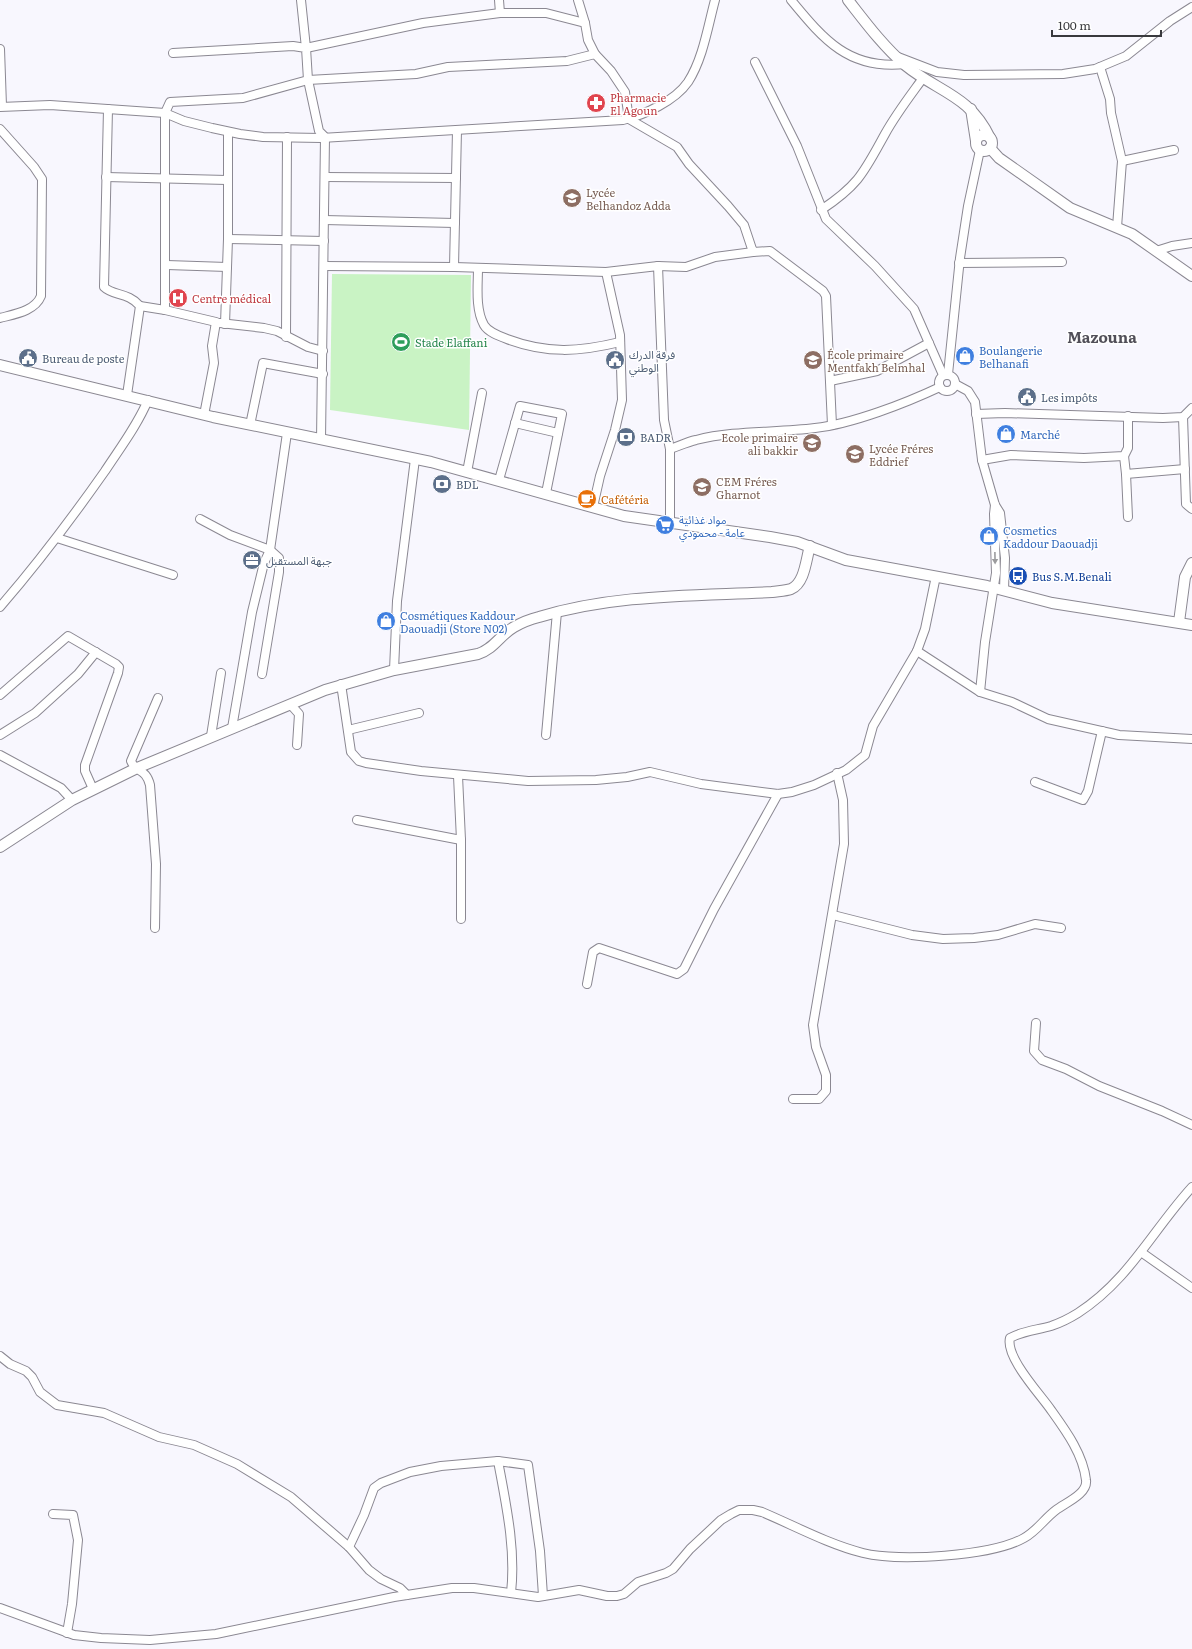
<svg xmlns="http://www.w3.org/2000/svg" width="1192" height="1649" font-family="Literata,'Noto Sans Arabic',serif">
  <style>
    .green { fill: #c9f3c4 }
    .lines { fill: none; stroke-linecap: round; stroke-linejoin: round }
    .minor-casing { stroke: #8b8892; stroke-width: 10 }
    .major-casing { stroke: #8b8892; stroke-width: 12 }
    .minor { stroke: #fff; stroke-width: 8 }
    .major { stroke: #fff; stroke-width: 10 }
    .oneway { fill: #9c9c9e }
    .labels { text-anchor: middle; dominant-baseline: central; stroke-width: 3; stroke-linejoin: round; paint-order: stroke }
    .health-label { font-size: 11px; fill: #be3a42; stroke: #fff; text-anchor: start }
    .education-label { font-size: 11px; fill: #785e54; stroke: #fff; text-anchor: start }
    .leisure-label { font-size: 11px; fill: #27864d; stroke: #fff; text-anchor: start }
    .shop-label { font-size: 11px; fill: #366cbe; stroke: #fff; text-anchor: start }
    .service-label { font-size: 11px; fill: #4e5e75; stroke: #fff; text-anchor: start }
    .food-label { font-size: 11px; fill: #c56008; stroke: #fff; text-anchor: start }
    .transit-label { font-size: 11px; fill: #164399; stroke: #fff; text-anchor: start }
    .district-label { font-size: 15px; font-weight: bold; fill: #514f58; stroke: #fff }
  </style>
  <rect width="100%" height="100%" fill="#f8f7fe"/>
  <!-- green -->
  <polygon class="green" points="332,274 471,275 469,430 330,410"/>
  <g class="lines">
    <defs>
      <g id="minor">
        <polyline points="301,0 306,48 423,23 500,13 546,13 585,23 588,40 595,54"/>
        <polyline points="499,0 500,13"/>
        <polyline points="578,0 585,23"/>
        <path d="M791,0C824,40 849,70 905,64"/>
        <polyline points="0,49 2,106"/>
        <polyline points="173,53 293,46 306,48 308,80 319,131 325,137 321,440"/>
        <polyline points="898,57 937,72 964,75 1063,74 1095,69 1126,56 1170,21 1192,7"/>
        <polyline points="755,62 797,146 826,219 875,266 914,309 943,375"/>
        <polyline points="1100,67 1110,99 1111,113 1122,161 1117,227"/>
        <path d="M0,107L50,105L165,113L184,121L212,128L240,134L263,137L321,138L623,120C644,115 675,101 688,82C703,59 708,26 715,0"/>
        <path d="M108,109L104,287C113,296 128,292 140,306L127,395"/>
        <path d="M0,129L34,167L42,179L41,296C35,311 15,314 0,318"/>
        <polyline points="1122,161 1174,150"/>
        <polyline points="106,177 227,180"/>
        <polyline points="325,177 456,178"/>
        <path d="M821,210C859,185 864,172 885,134C896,114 910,96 923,78"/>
        <polyline points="324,220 455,223"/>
        <polyline points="228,239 324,241"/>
        <polyline points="1156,251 1172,246 1192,243"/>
        <polyline points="959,263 1062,262"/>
        <polyline points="167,265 227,267"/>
        <polyline points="324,266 454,267 606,272 658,266 664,420 670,449 670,522"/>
        <polyline points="658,266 686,267 715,257 753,252"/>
        <polyline points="454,267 457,130"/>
        <path d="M478,268C478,285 475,309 484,325C488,332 499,336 507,339C547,354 579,352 620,342"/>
        <polyline points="140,306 165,310 165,113 170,102 243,98 308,80 416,74 448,67 567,61 595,54 611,71 625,92 629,119 677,147 689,164 728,206 744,225 753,252 770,251 823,291 826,296 832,425"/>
        <polyline points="165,310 216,322 212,346 214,363 204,415"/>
        <polyline points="220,323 264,328 277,331 308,347 323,351"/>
        <polyline points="225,324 228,239 228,132"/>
        <polyline points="286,337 287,137"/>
        <polyline points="948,374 960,258 968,206 980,150"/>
        <circle cx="947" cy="383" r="8"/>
        <polyline points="830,381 877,371 929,343"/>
        <polyline points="955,384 968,391 975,402 982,460 995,505 1000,513 1005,558 1004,590"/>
        <polyline points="976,414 1005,413 1163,418 1183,417 1192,408"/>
        <polyline points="1183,417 1186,504 1192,509"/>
        <polyline points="515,423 558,433"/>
        <polyline points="250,425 263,363 323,374"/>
        <path d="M670,449C679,446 687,442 696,440C735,430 776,433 815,428C852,424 906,403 940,387"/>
        <polyline points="1124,456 1126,474 1185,469"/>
        <polyline points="982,460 1011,455 1084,458 1124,456 1128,448 1128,416"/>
        <polyline points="467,472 482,393"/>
        <polyline points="1126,474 1128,517"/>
        <polyline points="499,480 520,406 562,414 546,493"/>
        <polyline points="593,507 600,476 615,430 622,400 620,335 606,272"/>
        <polyline points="200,519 230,535 270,550 279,558 279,572 262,674"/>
        <polyline points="57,538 173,575"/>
        <polyline points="936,576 925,629 917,651 980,692 1012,702 1048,719 1119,735 1192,739"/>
        <path d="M0,607C38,563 72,518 105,471C120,448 137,426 148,400"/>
        <polyline points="394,670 397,601 415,459"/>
        <polyline points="341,684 351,752 359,761 366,763 421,771 528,781 596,780 627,777 650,772 701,784 778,794 792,792 814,785 846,770 865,755 873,726 917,651"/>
        <polyline points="980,692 985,642 996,573 994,514 995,505"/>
        <polyline points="0,695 68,636 116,664 119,667 118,673 85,765 85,771 93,789"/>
        <polyline points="291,705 299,714 297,745"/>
        <polyline points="232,728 252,612 264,563 270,550 287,433"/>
        <polyline points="348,730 419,713"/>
        <polyline points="0,735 35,713 78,674 96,652"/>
        <polyline points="546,735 557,612"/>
        <polyline points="211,736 221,673"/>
        <polyline points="0,755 61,788 72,800"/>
        <polyline points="458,776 461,840 461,919"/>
        <polyline points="1035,782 1083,800 1088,791 1102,731"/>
        <polyline points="357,820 461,840"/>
        <polyline points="833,915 912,935 943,939 974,938 998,935 1035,924 1061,928"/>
        <path d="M155,928L156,864L150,785C146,768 135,772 131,761L158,698"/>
        <polyline points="587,984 593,952 599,948 677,974 684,969 714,909 778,794"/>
        <polyline points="1036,1023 1034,1051 1042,1060 1066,1069 1099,1086 1162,1111 1192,1125"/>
        <polyline points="793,1099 819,1099 826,1091 826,1075 816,1047 813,1025 844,844 843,800 837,773"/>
        <polyline points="1141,1252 1192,1288"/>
        <polyline points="0,1356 10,1364 26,1371 32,1377 40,1392 57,1405 104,1413 159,1437 194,1445 237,1464 291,1497 349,1547 369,1570 381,1579 400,1588 407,1595"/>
        <path d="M498,1461C506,1504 516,1549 511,1593"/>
        <polyline points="53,1514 73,1515 78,1540 72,1604 67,1633"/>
        <polyline points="349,1547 364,1515 374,1488 381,1483 410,1472 441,1466 498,1461 528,1465 540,1551 543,1596"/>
        <path d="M0,1608L74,1635L101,1638L150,1640L216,1634L394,1597L452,1588H474L538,1597L579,1590L607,1596H617L624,1594L638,1582L666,1573L673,1569L690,1549L721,1520L731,1514L739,1510H753L762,1512C795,1526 828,1544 863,1553C899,1562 992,1556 1024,1538C1037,1531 1044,1519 1056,1510C1065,1503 1088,1494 1086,1480C1083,1454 1066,1431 1051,1410C1040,1394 1005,1357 1010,1338C1022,1331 1037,1330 1051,1326C1060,1323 1070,1318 1078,1313C1129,1280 1152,1231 1192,1187"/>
      </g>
      <g id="major">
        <path d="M848,0C866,23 883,46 905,65C938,92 970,95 990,138"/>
        <polyline points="971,109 976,141"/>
        <circle cx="984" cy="143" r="8"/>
        <polyline points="990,148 999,158 1070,208 1132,234 1192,276"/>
        <polyline points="0,365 213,417 431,462 624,516 770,537 797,542 846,560 987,586 1052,603 1192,625"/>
        <polyline points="1179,622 1185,577 1192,563"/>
        <path d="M0,847L72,800L137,768L325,690L394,670L478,654C494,649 500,635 514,627C521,623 531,619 539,617C614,594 694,596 772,592C778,591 785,591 791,589C805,583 806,559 810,546"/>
      </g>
    </defs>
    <!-- minor casing -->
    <use href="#minor" class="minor-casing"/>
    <!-- major casing -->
    <use href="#major" class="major-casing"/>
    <!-- minor -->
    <use href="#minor" class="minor"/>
    <!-- major -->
    <use href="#major" class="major"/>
  </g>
  <!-- one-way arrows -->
  <defs><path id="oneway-solid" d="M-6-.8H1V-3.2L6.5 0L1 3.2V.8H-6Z"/></defs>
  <use class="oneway" href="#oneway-solid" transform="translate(995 558) rotate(89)"/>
  <!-- icons -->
  <defs>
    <symbol id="pharmacy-disc" viewBox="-11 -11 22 22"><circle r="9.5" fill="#e0444e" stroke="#fff"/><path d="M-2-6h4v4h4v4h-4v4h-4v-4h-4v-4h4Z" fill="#fff"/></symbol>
    <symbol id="school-disc" viewBox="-11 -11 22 22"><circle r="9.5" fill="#8d6e63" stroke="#fff"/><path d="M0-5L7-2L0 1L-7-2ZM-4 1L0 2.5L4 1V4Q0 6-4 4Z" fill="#fff"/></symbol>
    <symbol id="hospital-disc" viewBox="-11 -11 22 22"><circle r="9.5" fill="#e0444e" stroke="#fff"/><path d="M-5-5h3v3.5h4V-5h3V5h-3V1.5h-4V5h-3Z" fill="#fff"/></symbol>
    <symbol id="stadium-disc" viewBox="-11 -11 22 22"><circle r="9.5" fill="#2e9e5b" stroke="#fff"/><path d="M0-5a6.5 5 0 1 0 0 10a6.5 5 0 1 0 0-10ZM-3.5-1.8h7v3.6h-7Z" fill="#fff"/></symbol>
    <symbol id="shop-disc" viewBox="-11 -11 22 22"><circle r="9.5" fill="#3f7fe0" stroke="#fff"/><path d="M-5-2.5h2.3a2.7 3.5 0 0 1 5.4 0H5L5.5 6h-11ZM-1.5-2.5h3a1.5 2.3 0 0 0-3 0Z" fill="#fff"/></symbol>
    <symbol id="civic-disc" viewBox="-11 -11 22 22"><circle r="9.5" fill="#5c6f8a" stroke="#fff"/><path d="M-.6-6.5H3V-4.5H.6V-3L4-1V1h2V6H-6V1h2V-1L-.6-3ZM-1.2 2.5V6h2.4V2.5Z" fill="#fff"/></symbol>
    <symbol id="bank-disc" viewBox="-11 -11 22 22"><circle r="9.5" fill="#5c6f8a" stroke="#fff"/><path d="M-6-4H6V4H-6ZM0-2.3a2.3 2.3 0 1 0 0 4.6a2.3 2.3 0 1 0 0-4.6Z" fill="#fff"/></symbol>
    <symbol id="cafe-disc" viewBox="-11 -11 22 22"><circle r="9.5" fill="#e8710a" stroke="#fff"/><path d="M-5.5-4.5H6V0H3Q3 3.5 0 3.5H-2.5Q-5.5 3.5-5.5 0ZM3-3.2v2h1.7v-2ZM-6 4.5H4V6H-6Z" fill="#fff"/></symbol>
    <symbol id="supermarket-disc" viewBox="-11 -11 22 22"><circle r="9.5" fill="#3f7fe0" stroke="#fff"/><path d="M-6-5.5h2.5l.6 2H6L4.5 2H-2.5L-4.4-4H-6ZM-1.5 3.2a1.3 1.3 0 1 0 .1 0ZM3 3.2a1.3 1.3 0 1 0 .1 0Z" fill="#fff"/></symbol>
    <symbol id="office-disc" viewBox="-11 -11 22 22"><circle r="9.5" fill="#5c6f8a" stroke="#fff"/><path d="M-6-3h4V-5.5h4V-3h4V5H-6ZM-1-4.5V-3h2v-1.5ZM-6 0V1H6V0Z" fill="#fff"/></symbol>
    <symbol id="bus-disc" viewBox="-11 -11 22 22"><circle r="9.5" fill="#1a4fb4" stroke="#fff"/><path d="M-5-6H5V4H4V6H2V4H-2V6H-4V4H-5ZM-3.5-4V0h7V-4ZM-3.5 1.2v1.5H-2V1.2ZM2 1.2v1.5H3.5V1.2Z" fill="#fff"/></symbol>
  </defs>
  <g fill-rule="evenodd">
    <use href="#pharmacy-disc" x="585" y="92" width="22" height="22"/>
    <use href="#school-disc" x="561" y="187" width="22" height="22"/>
    <use href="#hospital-disc" x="167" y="287" width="22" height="22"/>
    <use href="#stadium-disc" x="390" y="331" width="22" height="22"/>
    <use href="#shop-disc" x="954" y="345" width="22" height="22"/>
    <use href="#civic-disc" x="17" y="347" width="22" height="22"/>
    <use href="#civic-disc" x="604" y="349" width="22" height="22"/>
    <use href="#school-disc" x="802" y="349" width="22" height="22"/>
    <use href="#civic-disc" x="1016" y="386" width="22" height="22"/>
    <use href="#shop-disc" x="995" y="423" width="22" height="22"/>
    <use href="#bank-disc" x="615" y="426" width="22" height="22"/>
    <use href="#school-disc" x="801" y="432" width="22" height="22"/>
    <use href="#school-disc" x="844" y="443" width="22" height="22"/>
    <use href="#bank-disc" x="431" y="473" width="22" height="22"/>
    <use href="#school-disc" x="691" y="476" width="22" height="22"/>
    <use href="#cafe-disc" x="576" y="488" width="22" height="22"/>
    <use href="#supermarket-disc" x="654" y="514" width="22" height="22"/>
    <use href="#shop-disc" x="978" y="525" width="22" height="22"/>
    <use href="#office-disc" x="241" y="549" width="22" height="22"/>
    <use href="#bus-disc" x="1007" y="565" width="22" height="22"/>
    <use href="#shop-disc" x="375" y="610" width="22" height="22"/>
  </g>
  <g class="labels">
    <!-- health labels -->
    <g class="health-label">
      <text x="610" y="97">Pharmacie<tspan x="610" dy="13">El Agoun</tspan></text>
      <text x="192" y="298">Centre médical</text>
    </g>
    <!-- education labels -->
    <g class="education-label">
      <text x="586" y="192">Lycée<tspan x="586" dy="13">Belhandoz Adda</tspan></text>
      <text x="827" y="354">École primaire<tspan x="827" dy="13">Mentfakh Belmhal</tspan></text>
      <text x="798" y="437" text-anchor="end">Ecole primaire<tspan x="798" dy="13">ali bakkir</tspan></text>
      <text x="869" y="448">Lycée Fréres<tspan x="869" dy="13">Eddrief</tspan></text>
      <text x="716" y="481">CEM Fréres<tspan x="716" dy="13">Gharnot</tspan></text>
    </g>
    <!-- leisure labels -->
    <g class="leisure-label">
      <text x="415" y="342">Stade Elaffani</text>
    </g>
    <!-- shop labels -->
    <g class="shop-label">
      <text x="979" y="350">Boulangerie<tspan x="979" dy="13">Belhanafi</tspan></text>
      <text x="1020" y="434">Marché</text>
      <text x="679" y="519">مواد غذائية<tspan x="679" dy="13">عامة - محمودي</tspan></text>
      <text x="1003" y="530">Cosmetics<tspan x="1003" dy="13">Kaddour Daouadji</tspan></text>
      <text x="400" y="615">Cosmétiques Kaddour<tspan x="400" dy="13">Daouadji (Store N02)</tspan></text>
    </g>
    <!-- service labels -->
    <g class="service-label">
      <text x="629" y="354">فرقة الدرك<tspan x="629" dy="13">الوطني</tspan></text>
      <text x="42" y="358">Bureau de poste</text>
      <text x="1041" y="397">Les impôts</text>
      <text x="640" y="437">BADR</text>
      <text x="456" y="484">BDL</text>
      <text x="266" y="560">جبهة المستقبل</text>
    </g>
    <!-- food labels -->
    <g class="food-label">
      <text x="601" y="499">Cafétéria</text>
    </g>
    <!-- transit labels -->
    <g class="transit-label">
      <text x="1032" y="576">Bus S.M.Benali</text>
    </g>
    <!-- district labels -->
    <g class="district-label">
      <text x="1102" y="336">Mazouna</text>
    </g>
  </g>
  <!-- scale -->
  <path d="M1052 30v6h109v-6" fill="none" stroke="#39393d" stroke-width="2"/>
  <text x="1058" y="30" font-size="12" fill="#39393d" stroke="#ffffff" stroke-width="3" paint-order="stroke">100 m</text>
</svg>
